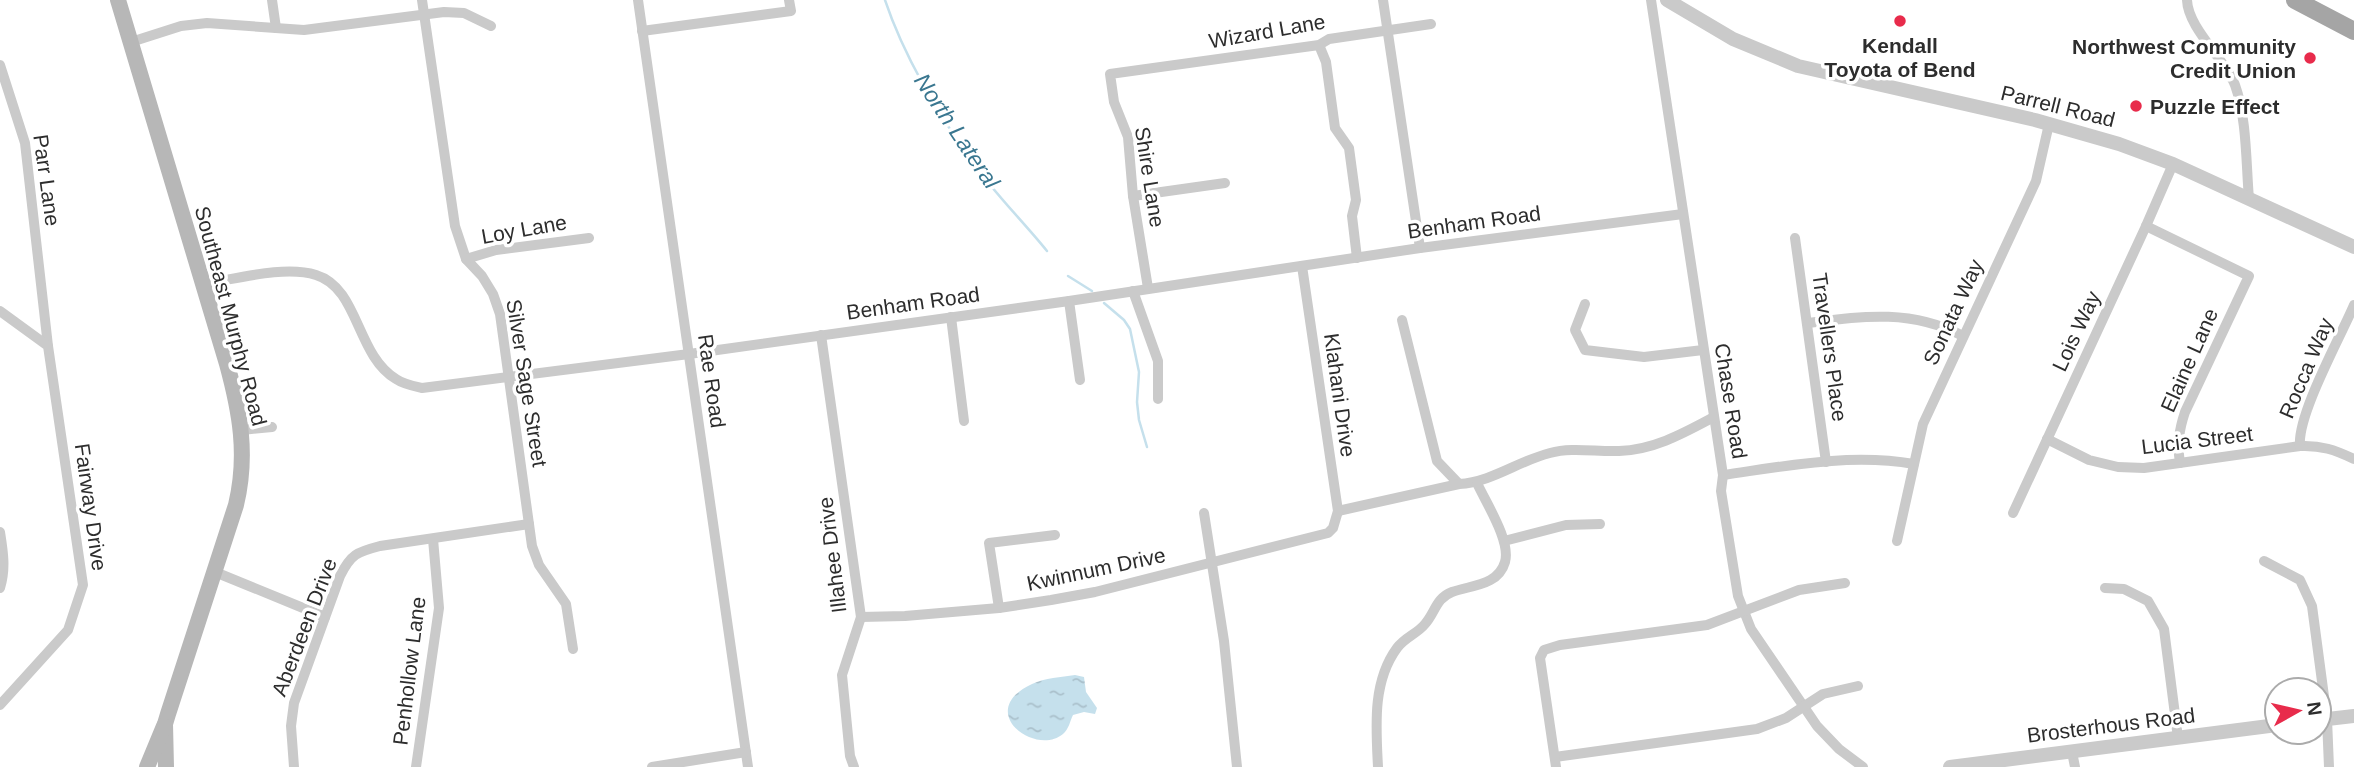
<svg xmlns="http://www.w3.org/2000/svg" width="2354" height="767" font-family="Arial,sans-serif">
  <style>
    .water { fill: url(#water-ripples) }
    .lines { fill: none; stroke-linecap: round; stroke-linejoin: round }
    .stream { stroke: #c5e0ec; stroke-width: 2.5 }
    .minor { stroke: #cacaca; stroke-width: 10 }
    .tertiary { stroke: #cacaca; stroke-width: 14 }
    .secondary { stroke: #b7b7b7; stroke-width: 16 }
    .primary { stroke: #a5a5a5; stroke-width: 18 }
    .poi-dot { fill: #e82b4b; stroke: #fff; stroke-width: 2.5 }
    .labels { text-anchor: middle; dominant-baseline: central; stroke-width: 7; stroke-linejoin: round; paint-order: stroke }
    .street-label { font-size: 21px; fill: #2d2d2d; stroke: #fff }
    .poi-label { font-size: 21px; font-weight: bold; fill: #2d2d2d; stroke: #fff }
    .water-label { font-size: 23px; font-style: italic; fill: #3a7790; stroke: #fff }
  </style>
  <defs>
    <pattern id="water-ripples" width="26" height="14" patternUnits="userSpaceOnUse" patternTransform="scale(1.75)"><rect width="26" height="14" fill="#c5e0ec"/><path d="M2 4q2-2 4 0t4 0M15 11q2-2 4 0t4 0" fill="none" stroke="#aac0cb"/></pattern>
  </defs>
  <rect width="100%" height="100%" fill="#fff"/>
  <!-- water -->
  <path class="water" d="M1075,675L1084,677L1086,692L1097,708L1095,714L1084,712L1073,715C1070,721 1069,729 1063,734C1035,757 974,711 1032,684C1045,678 1061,677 1075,675Z"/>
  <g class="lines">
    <!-- stream -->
    <g class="stream">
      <path d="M885,0C903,54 938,114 971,160C993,192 1022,220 1047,251"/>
      <polyline points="1068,276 1092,291"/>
      <polyline points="1104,303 1124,320 1130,329 1139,372 1137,402 1139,420 1147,447"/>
    </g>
    <!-- minor -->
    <g class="minor">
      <polyline points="272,0 276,28"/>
      <polyline points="422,0 455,226 466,259 482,276 493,294 500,314 532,546 539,565 566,604 573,649"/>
      <polyline points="638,0 748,767"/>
      <polyline points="1383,0 1420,248"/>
      <polyline points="1651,0 1723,475 1721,491 1738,596 1751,629 1817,726 1839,749 1863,767"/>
      <path d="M2187,0C2188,28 2224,58 2235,85C2247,118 2246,164 2249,199"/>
      <polyline points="642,31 791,11 789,0"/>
      <polyline points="131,42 181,26 207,23 304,30 444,12 464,13 491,26"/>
      <polyline points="1319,45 1326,62 1335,128 1349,148 1356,200 1352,216 1357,258"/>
      <polyline points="0,65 25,143 48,346"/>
      <polyline points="1133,196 1225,183"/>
      <path d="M2146,226L2249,276L2185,412C2179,430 2177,444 2180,463"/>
      <polyline points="1795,238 1826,462"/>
      <polyline points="466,259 496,250 589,238"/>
      <path d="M203,284C236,279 285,265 316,275C359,288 356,355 396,379C403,384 413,386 422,388L689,354L1069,301L1420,248L1683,214"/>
      <polyline points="1148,288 1133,196 1128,137 1114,102 1110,74 1319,45 1329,39 1431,24"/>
      <polyline points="1133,291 1158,361 1158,399"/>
      <polyline points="1069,301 1080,380"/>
      <polyline points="1585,304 1575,330 1585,350 1644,357 1703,350"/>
      <polyline points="0,311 48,346 83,585 68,630 0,705"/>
      <polyline points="951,317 964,421"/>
      <polyline points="1402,320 1437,461 1459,484"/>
      <path d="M1808,323C1863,316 1911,309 1963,336"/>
      <polyline points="821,335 861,617 842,675 850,756 854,767"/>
      <polyline points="242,430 272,427"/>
      <path d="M2047,439L2089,460L2118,467L2144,468L2300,446C2321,445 2335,450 2354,459"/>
      <path d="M2300,446C2297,415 2340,338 2354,305"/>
      <path d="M1723,475C1786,466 1850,453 1914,464"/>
      <path d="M1338,511L1459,484C1492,482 1518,461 1550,453C1572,447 1596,452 1619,451C1654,450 1684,433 1714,417"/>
      <polyline points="1204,513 1224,641 1237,767"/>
      <polyline points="2013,513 2146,226 2173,164"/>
      <path d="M0,532C3,551 6,569 0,588"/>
      <polyline points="1504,541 1566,525 1600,524"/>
      <polyline points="1897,541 1923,424 2036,181 2049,124"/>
      <polyline points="2264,561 2300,580 2312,606 2327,719 2329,767"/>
      <polyline points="215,572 325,617"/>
      <polyline points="2105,588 2124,589 2148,601 2164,629 2178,738"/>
      <polyline points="999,608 989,543 1055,535"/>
      <polyline points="861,617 905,616 999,608 1051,600 1095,592 1328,533 1333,528 1338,511 1302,266"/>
      <polyline points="2072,752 2075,767"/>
      <polyline points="1555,757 1757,729 1786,718 1823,694 1858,686"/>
      <path d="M294,767L291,726L294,703L340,576C351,554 357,552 380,546L529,524"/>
      <polyline points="416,767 439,608 433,539"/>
      <polyline points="652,767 746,752"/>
      <path d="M1378,767C1376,727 1372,682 1397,648C1405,637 1417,634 1425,624C1435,613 1436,598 1452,592C1471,585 1498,586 1505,562C1511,541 1486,503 1477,483"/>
      <polyline points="1556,767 1540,658 1544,650 1560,645 1707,625 1799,590 1845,583"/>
    </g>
    <!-- tertiary -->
    <g class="tertiary">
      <polyline points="1667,0 1733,39 1798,66 2035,120 2119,144 2173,164 2354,247"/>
      <polyline points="2319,720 2354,716"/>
      <polyline points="1950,767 2277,725"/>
    </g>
    <!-- secondary -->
    <g class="secondary">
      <path d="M118,0L227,364C240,412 248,455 236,505L168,714L165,724L166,767"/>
      <polyline points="147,767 164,726"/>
    </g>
    <!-- primary -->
    <polyline class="primary" points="2295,0 2354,31"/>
  </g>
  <!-- markers -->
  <g class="poi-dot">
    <circle cx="1900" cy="21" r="7"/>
    <circle cx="2310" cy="58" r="7"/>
    <circle cx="2136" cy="106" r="7"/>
  </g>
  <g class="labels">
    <!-- street labels -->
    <g class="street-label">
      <text transform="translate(1267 31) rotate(-10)">Wizard Lane</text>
      <text transform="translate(2058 106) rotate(14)">Parrell Road</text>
      <text transform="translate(1150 177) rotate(81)">Shire Lane</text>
      <text transform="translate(47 180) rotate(82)">Parr Lane</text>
      <text transform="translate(1474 222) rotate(-8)">Benham Road</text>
      <text transform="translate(524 229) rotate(-10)">Loy Lane</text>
      <text transform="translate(913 303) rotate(-8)">Benham Road</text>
      <text transform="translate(1953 312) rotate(-65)">Sonata Way</text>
      <text transform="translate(231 316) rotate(75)">Southeast Murphy Road</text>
      <text transform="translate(2076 331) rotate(-65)">Lois Way</text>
      <text transform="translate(1830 347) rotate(82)">Travellers Place</text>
      <text transform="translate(2189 360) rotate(-66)">Elaine Lane</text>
      <text transform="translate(2306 368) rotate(-67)">Rocca Way</text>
      <text transform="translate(712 381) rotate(82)">Rae Road</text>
      <text transform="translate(527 383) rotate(81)">Silver Sage Street</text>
      <text transform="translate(1340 395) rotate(82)">Klahani Drive</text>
      <text transform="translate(1731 401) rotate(81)">Chase Road</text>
      <text transform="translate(2197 440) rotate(-7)">Lucia Street</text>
      <text transform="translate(91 507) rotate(82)">Fairway Drive</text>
      <text transform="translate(832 555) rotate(-97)">Illahee Drive</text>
      <text transform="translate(1096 569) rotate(-12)">Kwinnum Drive</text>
      <text transform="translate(304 627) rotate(-69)">Aberdeen Drive</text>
      <text transform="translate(409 671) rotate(-83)">Penhollow Lane</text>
      <text transform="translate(2111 725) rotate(-7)">Brosterhous Road</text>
    </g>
    <!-- poi labels -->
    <g class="poi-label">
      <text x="1900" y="45">Kendall<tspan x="1900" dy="24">Toyota of Bend</tspan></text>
      <text x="2296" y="46" text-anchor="end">Northwest Community<tspan x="2296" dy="24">Credit Union</tspan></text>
      <text x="2150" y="106" text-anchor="start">Puzzle Effect</text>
    </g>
    <!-- water labels -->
    <g class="water-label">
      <text transform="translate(957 131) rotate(56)">North Lateral</text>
    </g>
  </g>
  <!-- north arrow -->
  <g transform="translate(2298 711) rotate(82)"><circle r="33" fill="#ffffff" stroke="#ababab" stroke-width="2"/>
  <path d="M0-5L12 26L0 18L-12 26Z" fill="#e82b4b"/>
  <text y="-10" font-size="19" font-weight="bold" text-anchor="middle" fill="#2d2d2d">N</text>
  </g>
</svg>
